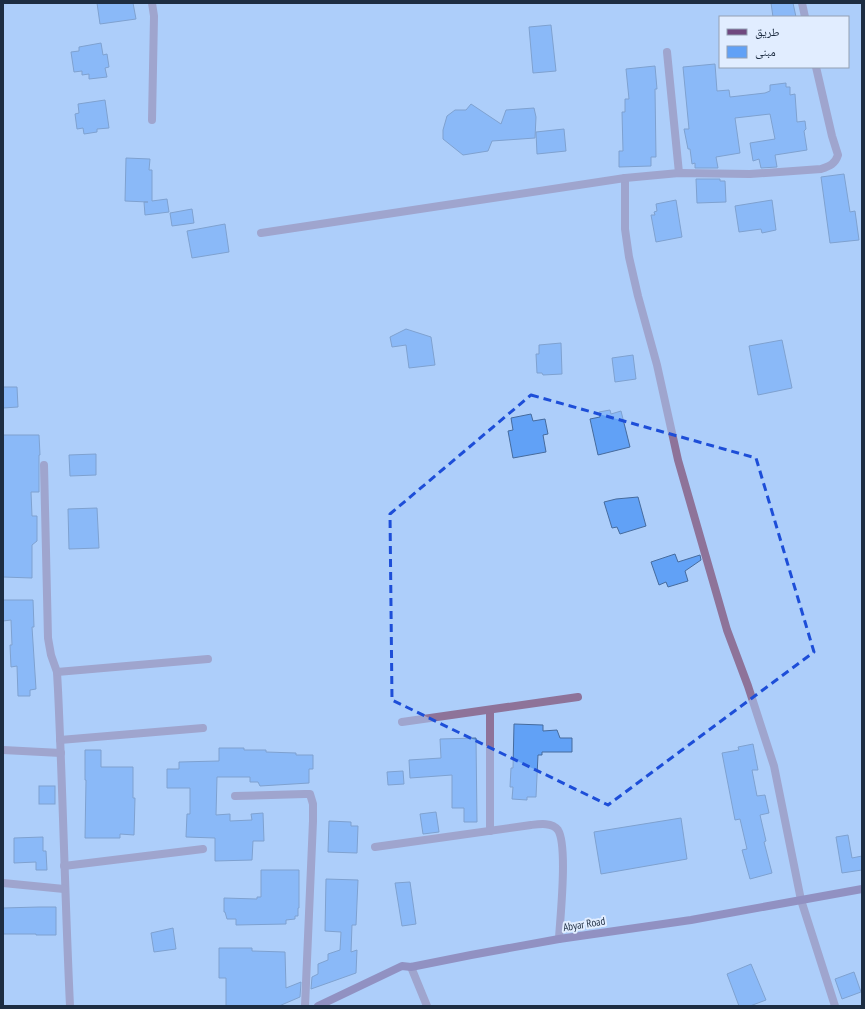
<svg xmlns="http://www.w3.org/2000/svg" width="865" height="1009" font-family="'PT Sans Narrow','Noto Naskh Arabic',sans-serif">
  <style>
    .building { fill: #61a1f6; stroke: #466b9d }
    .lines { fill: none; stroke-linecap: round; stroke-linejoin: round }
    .street { stroke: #8e7399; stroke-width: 8 }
    .secondary { stroke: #6f487f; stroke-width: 8 }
    .marked { fill: none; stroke: #1d4ed8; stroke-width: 3; stroke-dasharray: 8 5; stroke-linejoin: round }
    .labels { text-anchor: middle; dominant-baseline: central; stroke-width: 4; stroke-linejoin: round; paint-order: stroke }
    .street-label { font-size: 11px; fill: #1d2d42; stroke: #e1edff }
  </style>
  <rect width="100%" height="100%" fill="#adcefa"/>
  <!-- building -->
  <g class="building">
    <polygon points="97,3 133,3 136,19 100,24"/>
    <polygon points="771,3 793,3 796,17 773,17"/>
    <polygon points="551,25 556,71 533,73 529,27"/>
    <polygon points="101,43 103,55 107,54 109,67 105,68 107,77 89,79 89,74 82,75 82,71 74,72 71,52 79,51 79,47"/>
    <polygon points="715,64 717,91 729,90 730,97 765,93 770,91 770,85 786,83 786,87 790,87 790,95 795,94 797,122 805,121 806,129 804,131 807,150 775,155 777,167 761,168 759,159 753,161 750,143 775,139 770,114 735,118 740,153 716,157 718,168 695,168 695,163 692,164 690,149 688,149 684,129 689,129 683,67"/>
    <polygon points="655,66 657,89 655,89 656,157 651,157 651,166 619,167 619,151 623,151 622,112 625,112 625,99 629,99 626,69"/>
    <polygon points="105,100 109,128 97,129 97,132 84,134 83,128 77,129 75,114 79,113 78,104"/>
    <polygon points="471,104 501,124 506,110 534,108 536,117 535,138 492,141 488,151 463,155 443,139 443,130 447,116 455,110 466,110"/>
    <polygon points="564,129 566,151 537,154 536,132"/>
    <polygon points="126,158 150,159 149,170 152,170 152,201 167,199 169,212 145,215 144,202 148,202 125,201"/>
    <polygon points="844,174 850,212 855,211 859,240 830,243 821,177"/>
    <polygon points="696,179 720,179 720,181 725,181 726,202 697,203"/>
    <polygon points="676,200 682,237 656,242 651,215 655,215 654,212 657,211 656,204"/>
    <polygon points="772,200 776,230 762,233 761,229 739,232 735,206"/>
    <polygon points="192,209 194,223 172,226 170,213"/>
    <polygon points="225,224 229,252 192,258 187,231"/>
    <polygon points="406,329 431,337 435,365 409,368 406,345 392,347 390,337"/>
    <polygon points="782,340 792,388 758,395 749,346"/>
    <polygon points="561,343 562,374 543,375 542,373 537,373 536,354 539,354 539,345"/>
    <polygon points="633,355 636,379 615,382 612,358"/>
    <polygon points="3,387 17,387 18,407 3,408"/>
    <polygon points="610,410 611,414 621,411 630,447 598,455 590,419 600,417 599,412"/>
    <polygon points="531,414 533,421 545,419 548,434 543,435 546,452 513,458 508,431 513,430 511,418"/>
    <polygon points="3,435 39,435 40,455 39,455 39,492 31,492 32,516 37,516 37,541 32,545 32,578 3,577"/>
    <polygon points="96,454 96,475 70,476 69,455"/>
    <polygon points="638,497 646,526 620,534 617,527 612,528 604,502 616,499"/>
    <polygon points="97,508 99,548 69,549 68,509"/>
    <polygon points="675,554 678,562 700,555 701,560 685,571 688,581 668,587 666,582 659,585 651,562"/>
    <polygon points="3,600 33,600 34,627 32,627 36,689 30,690 30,696 18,696 17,666 11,667 10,645 12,645 11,620 3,621"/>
    <polygon points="514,724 543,725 543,731 557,730 560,738 572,738 572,752 542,752 542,755 538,755 536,797 527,797 527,800 512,799 513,787 510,787 511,768 513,768"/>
    <polygon points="476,738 477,822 464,822 464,808 452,808 452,775 410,778 409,760 441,758 440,739"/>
    <polygon points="753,744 758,770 752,770 757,796 765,795 769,813 760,815 766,841 764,842 772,873 750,879 742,850 747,849 740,819 735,820 722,753 739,750 738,747"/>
    <polygon points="219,748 244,748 244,750 266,750 266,752 296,753 296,755 313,755 313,769 309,769 309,783 260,786 258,782 250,782 250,777 217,777 216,815 230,814 230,821 252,820 251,814 263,813 264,841 253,841 252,860 215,861 215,838 186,837 187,814 190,814 190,788 167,788 167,769 179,769 179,762 219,761"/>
    <polygon points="85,750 101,750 101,767 133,767 133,798 135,798 134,835 120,834 120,838 85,838 86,780 85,780"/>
    <polygon points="403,771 404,784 388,785 387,772"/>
    <rect x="39" y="786" width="16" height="18"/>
    <polygon points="436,812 439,832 423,834 420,814"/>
    <polygon points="681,818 687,859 601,874 594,832"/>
    <polygon points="329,821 351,822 351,826 358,826 357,853 328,852"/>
    <polygon points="848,835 852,858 862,856 862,870 842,873 836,837"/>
    <polygon points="43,837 43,851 46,851 47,870 36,870 36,862 14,863 14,838"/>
    <polygon points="261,870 299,870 299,908 298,908 298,916 295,916 295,919 286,920 286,924 236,925 236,919 227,919 225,912 224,912 224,898 257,899 257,897 261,897"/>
    <polygon points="326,879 358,880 356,925 352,925 351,952 357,950 356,973 311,989 312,977 318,974 318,964 328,960 328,954 340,950 341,932 325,931"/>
    <polygon points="410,882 416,924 402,926 395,883"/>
    <polygon points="39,907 56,907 56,935 36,935 36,934 3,934 3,908"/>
    <polygon points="173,928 176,949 154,952 151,933"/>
    <polygon points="219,948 252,948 252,951 285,952 286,988 301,982 300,997 279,1006 226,1006 226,978 219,978"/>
    <polygon points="751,964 766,1000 750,1006 739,1006 727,974"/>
    <polygon points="854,972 861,992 842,999 835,979"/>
  </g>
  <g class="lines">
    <!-- street -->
    <g class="street">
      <polyline points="802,3 805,17"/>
      <polyline points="667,52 679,173"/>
      <polyline points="152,120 154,16 152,3"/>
      <polyline points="625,178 625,229 629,257 638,296 657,365 678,460 727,630 748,686 774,766 801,900 835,1006"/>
      <path d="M261,233L625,178L679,173L750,174L821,169C830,166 835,164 838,155L832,136L816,67"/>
      <path d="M44,465L48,638L51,655L57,672L58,690C63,795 65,901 70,1006"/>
      <polyline points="57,672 208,659"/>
      <polyline points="490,710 490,831"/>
      <polyline points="402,722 578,697"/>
      <polyline points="60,740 203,728"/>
      <polyline points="3,750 61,753"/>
      <polyline points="235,796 305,794 310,794 313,804 313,821 305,1006"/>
      <path d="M375,847L531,825C539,824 552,822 558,830C568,846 560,919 559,939"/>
      <polyline points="64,866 203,849"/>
      <polyline points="3,883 64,889"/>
      <polyline points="411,967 427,1006"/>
    </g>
    <!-- secondary -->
    <polyline class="secondary" points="318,1006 402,966 411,967 471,955 559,939 691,920 862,889"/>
  </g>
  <!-- marked area -->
  <path d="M0 0H865V1009H0ZM531,395L756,458L814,652L608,805L392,700L390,514Z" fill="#adcefa" fill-opacity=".55" fill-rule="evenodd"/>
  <path class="marked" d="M531,395L756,458L814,652L608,805L392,700L390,514Z"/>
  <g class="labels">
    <!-- street labels -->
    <g class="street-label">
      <text transform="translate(584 924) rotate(-9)">Abyar Road</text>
    </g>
  </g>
  <!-- border -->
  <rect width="865" height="1009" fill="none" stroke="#1d2d42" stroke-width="8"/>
  <!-- legend -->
  <rect x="719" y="16" width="130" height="52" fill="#e1edff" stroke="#93a0b3"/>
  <rect x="727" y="29" width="20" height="6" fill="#6f487f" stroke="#93a0b3"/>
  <text x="755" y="36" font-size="12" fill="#1d2d42">طريق</text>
  <rect x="727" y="46" width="20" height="12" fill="#61a1f6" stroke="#93a0b3"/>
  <text x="755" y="56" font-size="12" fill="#1d2d42">مبنى</text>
</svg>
